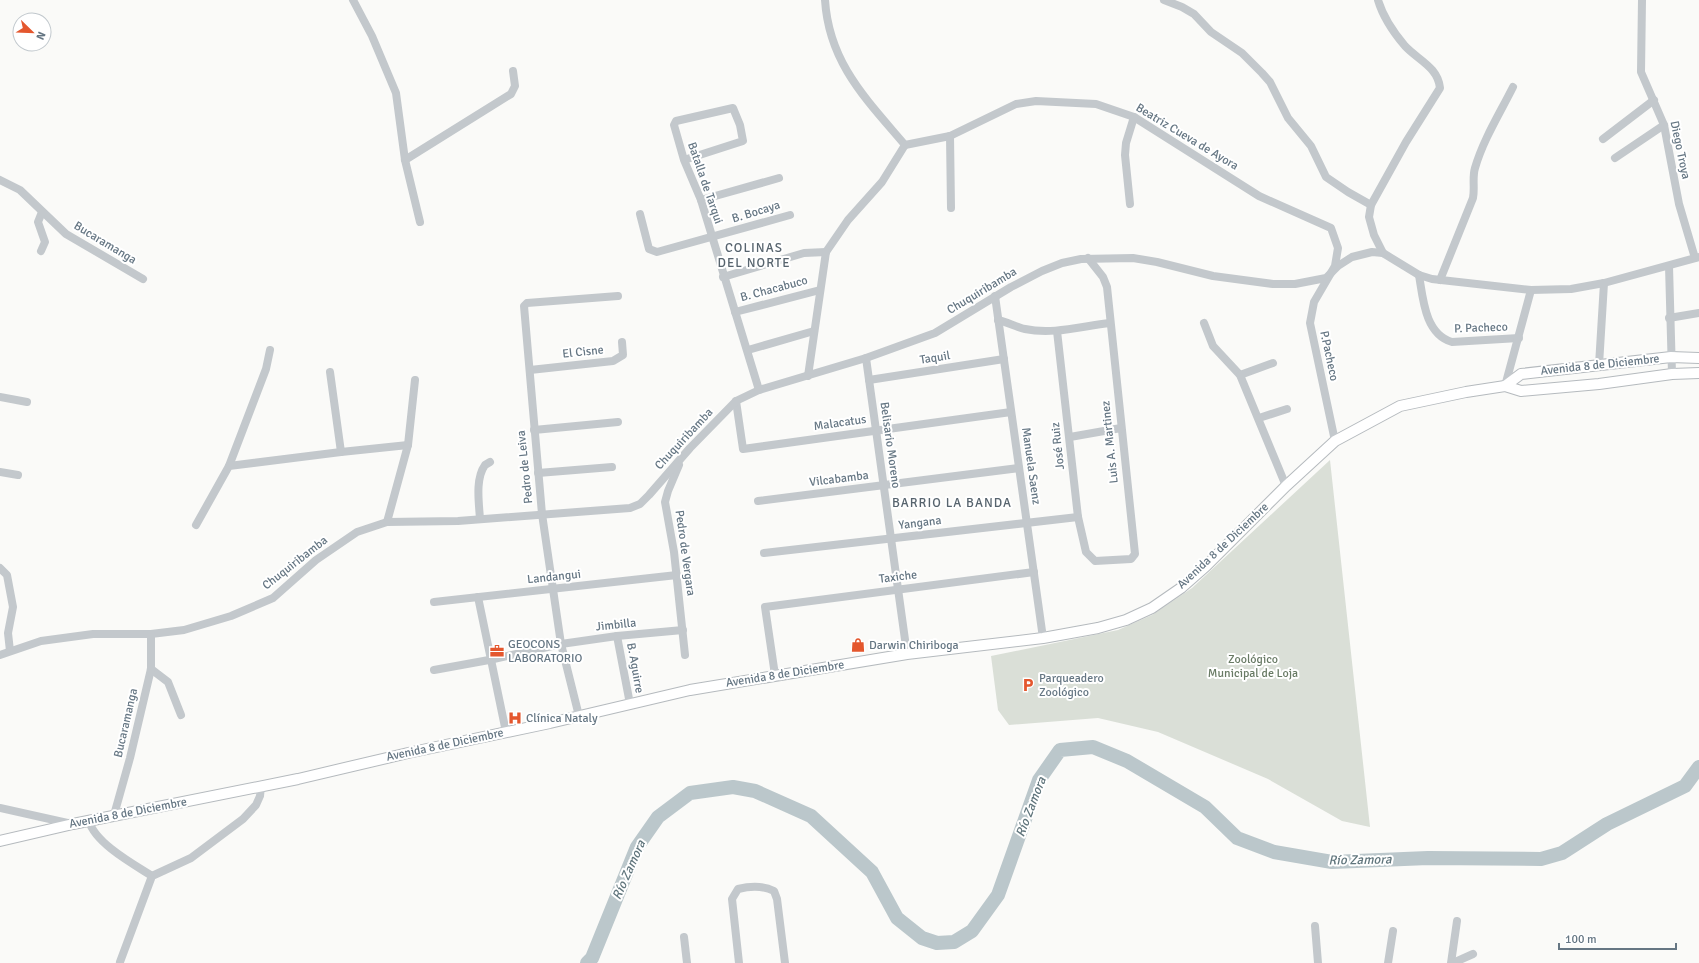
<svg xmlns="http://www.w3.org/2000/svg" width="1699" height="963" font-family="Signika,sans-serif">
  <style>
    .green { fill: #dadfd7 }
    .lines { fill: none; stroke-linecap: round; stroke-linejoin: round }
    .river { stroke: #bbc7cb; stroke-width: 14 }
    .major-casing { stroke: #b5babe; stroke-width: 12 }
    .minor { stroke: #c3c8cc; stroke-width: 8 }
    .major { stroke: #fff; stroke-width: 10 }
    .labels { text-anchor: middle; dominant-baseline: central; stroke-width: 4; stroke-linejoin: round; paint-order: stroke }
    .street-label { font-size: 12px; fill: #657683; stroke: #fff }
    .poi-label { font-size: 12px; fill: #657683; stroke: #fff; text-anchor: start }
    .park-label { font-size: 12px; fill: #687a64; stroke: #fff }
    .neighbourhood-label { font-size: 13px; letter-spacing: 1px; fill: #57646e; stroke: #fff }
    .water-label { font-size: 13px; font-style: italic; fill: #60757c; stroke: #fff }
  </style>
  <rect width="100%" height="100%" fill="#fafaf8"/>
  <!-- green -->
  <polygon class="green" points="1330,460 1370,827 1342,821 1268,779 1158,732 1098,718 1009,725 998,710 991,656 1118,630 1152,615 1192,588"/>
  <g class="lines">
    <!-- river -->
    <polyline class="river" points="587,963 592,958 637,847 658,817 690,793 733,787 755,791 811,816 872,872 897,918 922,938 937,943 954,942 972,931 998,895 1039,780 1060,750 1093,747 1127,761 1205,807 1237,838 1274,852 1332,862 1428,858 1541,859 1562,853 1607,824 1685,786 1699,767"/>
    <defs>
      <g id="major">
        <polyline points="1505,386 1521,374 1671,357 1699,358"/>
        <polyline points="0,841 73,824 298,779 408,753 550,723 690,690 907,654 1043,638 1098,628 1126,620 1152,608 1181,588 1206,566 1286,486 1335,441 1400,406 1466,392 1505,386 1521,391 1599,384 1672,374 1699,373"/>
      </g>
    </defs>
    <!-- major casing -->
    <use href="#major" class="major-casing"/>
    <!-- minor -->
    <g class="minor">
      <polyline points="353,0 372,36 396,93 405,160 420,222"/>
      <path d="M825,0C829,63 866,99 905,145L950,136L1016,104L1036,101L1096,104L1134,117L1259,196L1331,228L1338,248L1335,266L1314,302L1310,323L1335,441"/>
      <polyline points="1164,0 1182,7 1194,14 1211,32 1242,53 1262,73 1270,82 1288,118 1311,146 1326,177 1348,192 1371,205"/>
      <path d="M1378,0C1383,17 1394,33 1405,46C1418,60 1438,67 1440,88L1406,142L1371,205L1369,217L1374,235L1383,253"/>
      <polyline points="1642,0 1641,72 1664,125 1679,204 1695,258"/>
      <polyline points="950,136 951,208"/>
      <polyline points="1603,139 1654,100"/>
      <polyline points="1615,158 1664,125"/>
      <polyline points="405,160 511,94 515,86 513,71"/>
      <polyline points="684,160 743,141 740,125 733,108 676,121 674,125 684,160 701,200 759,390"/>
      <polyline points="0,180 20,190 66,234 143,279"/>
      <polyline points="701,200 779,178"/>
      <polyline points="1130,204 1125,155 1126,143 1134,117"/>
      <polyline points="640,214 649,249 657,252 790,215"/>
      <polyline points="41,251 45,242 38,222 42,212"/>
      <polyline points="1669,266 1672,374"/>
      <path d="M1419,275C1423,299 1425,334 1452,342L1519,338"/>
      <polyline points="723,277 804,253 826,252"/>
      <path d="M1440,280L1473,198C1475,188 1472,178 1475,168C1483,140 1500,113 1513,87"/>
      <polyline points="995,296 1043,638"/>
      <polyline points="735,312 820,290"/>
      <polyline points="1669,318 1699,313"/>
      <path d="M998,320C1007,322 1016,327 1025,329C1053,335 1082,326 1110,323"/>
      <polyline points="1204,323 1213,346 1240,375 1286,486"/>
      <polyline points="1057,331 1078,517 1086,552 1095,561 1131,559 1135,554 1107,287 1103,277 1088,258"/>
      <polyline points="748,350 814,331"/>
      <polyline points="866,358 907,654"/>
      <polyline points="1599,365 1604,283"/>
      <polyline points="530,370 613,361 623,355 622,342"/>
      <polyline points="1240,375 1273,363"/>
      <polyline points="808,376 826,252 848,220 882,182 905,145"/>
      <polyline points="869,380 1004,359"/>
      <polyline points="1505,386 1531,290"/>
      <polyline points="0,397 27,402"/>
      <polyline points="736,401 743,449 1011,412"/>
      <polyline points="1259,418 1287,409"/>
      <polyline points="534,430 618,422"/>
      <polyline points="1070,437 1121,428"/>
      <polyline points="341,452 408,445"/>
      <polyline points="679,465 668,491 665,502 674,552 685,655"/>
      <polyline points="229,466 266,369 270,350"/>
      <polyline points="0,472 18,475"/>
      <polyline points="538,473 612,467"/>
      <polyline points="758,501 1019,468"/>
      <path d="M480,519C479,503 475,479 485,465L490,462"/>
      <polyline points="387,522 408,445 415,380"/>
      <polyline points="196,525 229,466 341,452 330,372"/>
      <polyline points="764,553 1078,517"/>
      <polyline points="0,568 7,575 13,607 8,633 10,651"/>
      <polyline points="478,597 506,732"/>
      <polyline points="434,602 677,575"/>
      <polyline points="617,636 630,704"/>
      <polyline points="0,655 41,641 93,634 151,634 184,630 231,616 273,598 316,560 357,532 387,522 458,521 630,508 640,504 649,495 690,448 736,401 759,390 866,358 935,333 1011,287 1042,271 1062,263 1081,259 1133,258 1157,262 1213,276 1273,284 1295,284 1326,278 1338,266 1352,257 1372,252 1383,253 1419,275 1432,279 1531,290 1571,289 1604,283 1699,257"/>
      <polyline points="151,669 168,682 181,715"/>
      <polyline points="434,670 489,660 561,644 617,636 683,630"/>
      <polyline points="775,675 765,607 1034,572"/>
      <polyline points="579,716 561,644 542,514 524,306 527,303 618,296"/>
      <polyline points="0,808 72,824"/>
      <polyline points="114,815 130,758 151,669 151,634"/>
      <path d="M89,821C95,843 133,864 152,876"/>
      <polyline points="1315,926 1318,963"/>
      <polyline points="684,937 687,963"/>
      <polyline points="120,962 152,876 191,858 243,819 256,805 260,796 261,786"/>
      <path d="M739,963L732,899L738,889C750,886 762,885 774,891L777,899L785,963"/>
      <polyline points="1388,963 1393,931"/>
      <polyline points="1451,963 1457,921"/>
      <polyline points="1453,963 1473,954"/>
    </g>
    <!-- major -->
    <use href="#major" class="major"/>
  </g>
  <!-- icons -->
  <defs>
    <symbol id="shop-bare" viewBox="-9 -9 18 18"><path d="M-5-2.5h2.3a2.7 3.5 0 0 1 5.4 0H5L5.5 6h-11ZM-1.5-2.5h3a1.5 2.3 0 0 0-3 0Z" fill="#e4572e" stroke="#fff" stroke-width="2.5" paint-order="stroke"/></symbol>
    <symbol id="office-bare" viewBox="-9 -9 18 18"><path d="M-6-3h4V-5.5h4V-3h4V5H-6ZM-1-4.5V-3h2v-1.5ZM-6 0V1H6V0Z" fill="#e4572e" stroke="#fff" stroke-width="2.5" paint-order="stroke"/></symbol>
    <symbol id="parking-bare" viewBox="-9 -9 18 18"><path d="M-3.5-5.5H1a3.5 3.5 0 0 1 0 7H-1V5.5H-3.5ZM-1-3.4V-.6H.8a1.4 1.4 0 0 0 0-2.8Z" fill="#e4572e" stroke="#fff" stroke-width="2.5" paint-order="stroke"/></symbol>
    <symbol id="hospital-bare" viewBox="-9 -9 18 18"><path d="M-5-5h3v3.5h4V-5h3V5h-3V1.5h-4V5h-3Z" fill="#e4572e" stroke="#fff" stroke-width="2.5" paint-order="stroke"/></symbol>
  </defs>
  <g fill-rule="evenodd">
    <use href="#shop-bare" x="848" y="635" width="20" height="20"/>
    <use href="#office-bare" x="487" y="641" width="20" height="20"/>
    <use href="#parking-bare" x="1018" y="675" width="20" height="20"/>
    <use href="#hospital-bare" x="505" y="708" width="20" height="20"/>
  </g>
  <g class="labels">
    <!-- street labels -->
    <g class="street-label">
      <text transform="translate(1187 137) rotate(31)">Beatriz Cueva de Ayora</text>
      <text transform="translate(1680 150) rotate(78)">Diego Troya</text>
      <text transform="translate(705 183) rotate(71)">Batalla de Tarqui</text>
      <text transform="translate(756 212) rotate(-17)">B. Bocaya</text>
      <text transform="translate(105 243) rotate(31)">Bucaramanga</text>
      <text transform="translate(774 289) rotate(-15)">B. Chacabuco</text>
      <text transform="translate(982 291) rotate(-31)">Chuquiribamba</text>
      <text transform="translate(1481 328) rotate(-2)">P. Pacheco</text>
      <text transform="translate(583 352) rotate(-6)">El Cisne</text>
      <text transform="translate(1329 356) rotate(78)">P.Pacheco</text>
      <text transform="translate(935 358) rotate(-9)">Taquil</text>
      <text transform="translate(1600 365) rotate(-6)">Avenida 8 de Diciembre</text>
      <text transform="translate(840 423) rotate(-8)">Malacatus</text>
      <text transform="translate(684 439) rotate(-47)">Chuquiribamba</text>
      <text transform="translate(1110 442) rotate(-96)">Luis A. Martinez</text>
      <text transform="translate(890 445) rotate(82)">Belisario Moreno</text>
      <text transform="translate(1058 446) rotate(-96)">José Ruiz</text>
      <text transform="translate(1031 466) rotate(82)">Manuela Saenz</text>
      <text transform="translate(525 467) rotate(-96)">Pedro de Leiva</text>
      <text transform="translate(839 479) rotate(-7)">Vilcabamba</text>
      <text transform="translate(920 523) rotate(-7)">Yangana</text>
      <text transform="translate(1223 546) rotate(-43)">Avenida 8 de Diciembre</text>
      <text transform="translate(685 553) rotate(82)">Pedro de Vergara</text>
      <text transform="translate(295 563) rotate(-38)">Chuquiribamba</text>
      <text transform="translate(554 577) rotate(-6)">Landangui</text>
      <text transform="translate(898 577) rotate(-7)">Taxiche</text>
      <text transform="translate(616 625) rotate(-6)">Jimbilla</text>
      <text transform="translate(635 668) rotate(80)">B. Aguirre</text>
      <text transform="translate(785 674) rotate(-9)">Avenida 8 de Diciembre</text>
      <text transform="translate(126 723) rotate(-77)">Bucaramanga</text>
      <text transform="translate(445 745) rotate(-12)">Avenida 8 de Diciembre</text>
      <text transform="translate(128 813) rotate(-11)">Avenida 8 de Diciembre</text>
    </g>
    <!-- poi labels -->
    <g class="poi-label">
      <text x="508" y="644">GEOCONS<tspan x="508" dy="14">LABORATORIO</tspan></text>
      <text x="869" y="645">Darwin Chiriboga</text>
      <text x="1039" y="678">Parqueadero<tspan x="1039" dy="14">Zoológico</tspan></text>
      <text x="526" y="718">Clínica Nataly</text>
    </g>
    <!-- park labels -->
    <g class="park-label">
      <text x="1253" y="659">Zoológico<tspan x="1253" dy="14">Municipal de Loja</tspan></text>
    </g>
    <!-- neighbourhood labels -->
    <g class="neighbourhood-label">
      <text x="754" y="248">COLINAS<tspan x="754" dy="15">DEL NORTE</tspan></text>
      <text x="952" y="503">BARRIO LA BANDA</text>
    </g>
    <!-- water labels -->
    <g class="water-label">
      <text transform="translate(1031 807) rotate(-69)">Río Zamora</text>
      <text transform="translate(1360 860) rotate(-1)">Río Zamora</text>
      <text transform="translate(629 870) rotate(-66)">Río Zamora</text>
    </g>
  </g>
  <!-- north arrow -->
  <g transform="translate(32 32) rotate(113)"><circle r="19" fill="#ffffff" stroke="#c1c8cd"/>
  <path d="M0-3L7 15L0 10L-7 15Z" fill="#e4572e"/>
  <text y="-6" font-size="11" font-weight="bold" text-anchor="middle" fill="#657683">N</text>
  </g>
  <!-- scale -->
  <path d="M1559 943v6h117v-6" fill="none" stroke="#657683" stroke-width="2"/>
  <text x="1565" y="943" font-size="12" fill="#657683" stroke="#ffffff" stroke-width="3" paint-order="stroke">100 m</text>
</svg>
